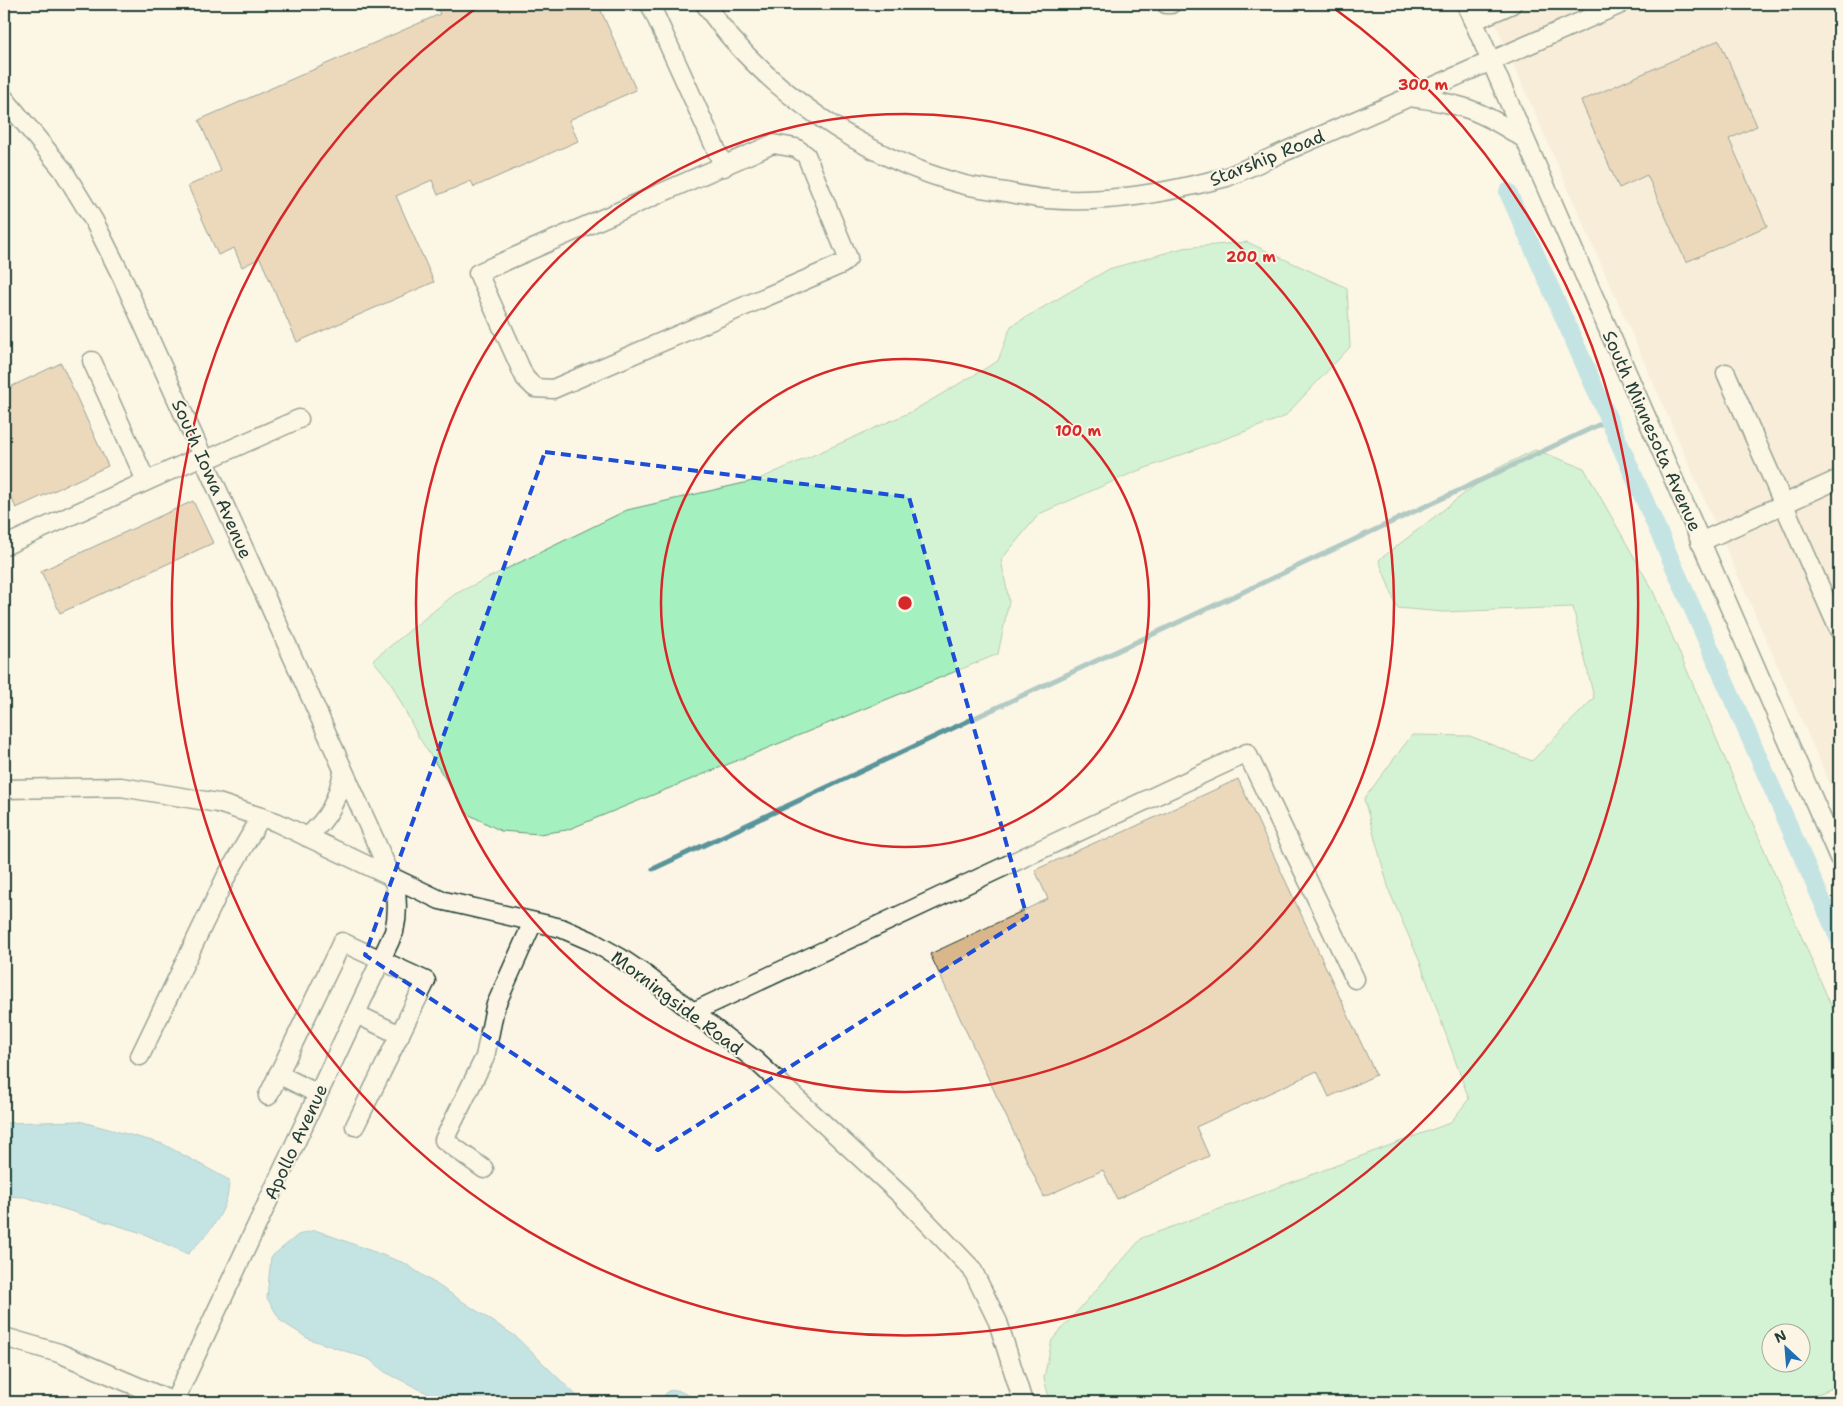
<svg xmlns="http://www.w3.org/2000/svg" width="1843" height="1406" font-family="'Shantell Sans',sans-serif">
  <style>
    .built { fill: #f2e2ca }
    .green { fill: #a5f0bf; stroke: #62967a; fill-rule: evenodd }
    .water { fill: #81cedf; stroke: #5a949b }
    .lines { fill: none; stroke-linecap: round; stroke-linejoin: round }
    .stream { stroke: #5a949b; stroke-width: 5 }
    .canal { stroke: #81cedf; stroke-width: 18 }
    .building { fill: #d9b78b; stroke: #1f3d34 }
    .minor-casing { stroke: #1f3d34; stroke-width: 21 }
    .minor { stroke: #fcf5e5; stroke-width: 18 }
    .marked { fill: none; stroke: #1d4ed8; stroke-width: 4; stroke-dasharray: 10 6; stroke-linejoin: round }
    .ring { fill: none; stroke: #d62828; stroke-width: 2.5 }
    .labels { text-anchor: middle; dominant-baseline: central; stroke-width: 4; stroke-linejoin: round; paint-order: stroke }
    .street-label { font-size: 18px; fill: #1f3d34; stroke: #fcf5e5 }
    .centre { fill: #d62828; stroke: #fcf5e5; stroke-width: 2.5 }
    .ring-label { font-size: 15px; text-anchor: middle; font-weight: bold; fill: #d62828; stroke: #fcf5e5; stroke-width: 4; stroke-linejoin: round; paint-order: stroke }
  </style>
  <rect width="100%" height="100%" fill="#fcf5e5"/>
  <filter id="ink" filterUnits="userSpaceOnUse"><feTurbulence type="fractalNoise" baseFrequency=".02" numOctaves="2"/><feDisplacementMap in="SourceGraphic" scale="10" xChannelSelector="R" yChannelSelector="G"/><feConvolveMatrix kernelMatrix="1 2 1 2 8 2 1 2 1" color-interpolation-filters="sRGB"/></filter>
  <g filter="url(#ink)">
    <!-- built -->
    <polygon class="built" points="1487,4 1839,4 1839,804 1784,680"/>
    <!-- green -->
    <g class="green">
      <polygon points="1247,242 1347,288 1350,347 1284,417 1132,473 1039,514 1001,560 1009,601 998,654 567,830 539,834 501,831 468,814 418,736 390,681 373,660 455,594 627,510 757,480 911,412 998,361 1011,326 1109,269 1183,248"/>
      <path d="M1535,450L1584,468L1652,589L1839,1024V1385L1800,1402H1050L1044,1378L1052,1340L1142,1238L1450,1123L1469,1099L1420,962L1390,893L1364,799L1412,735L1470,736L1532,761L1594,698L1573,607L1443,612L1397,608L1379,560L1496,469ZM1770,1334H1800V1364H1770Z"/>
    </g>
    <!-- water -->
    <g class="water">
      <path d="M79,1121L163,1144L229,1180C229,1212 209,1232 188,1254L142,1233L25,1197L4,1196V1123Z"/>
      <polygon points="315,1230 404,1263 515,1336 583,1402 445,1402 385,1372 369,1359 309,1339 281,1321 267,1298 271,1257 298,1235"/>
      <polygon points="677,1390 703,1402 662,1402 662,1399 668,1391"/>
    </g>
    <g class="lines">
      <!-- stream -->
      <polyline class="stream" points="653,869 1609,420"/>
      <!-- canal -->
      <polyline class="canal" points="1508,192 1839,939"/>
    </g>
    <!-- building -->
    <g class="building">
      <polygon points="435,4 598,4 636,90 569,120 578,141 474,187 471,181 438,195 432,180 396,196 434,282 297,342 260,258 242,267 234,248 218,255 188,186 221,171 199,120 440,14"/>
      <polygon points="1719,40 1757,126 1729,139 1767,226 1686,262 1647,175 1619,188 1581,101"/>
      <polygon points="61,363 108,466 16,508 4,481 4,390"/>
      <polygon points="193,501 213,543 60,613 41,571"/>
      <polygon points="1238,779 1376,1075 1329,1097 1317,1071 1196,1127 1209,1156 1117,1199 1103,1170 1044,1197 930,954 1048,899 1035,870 1103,839 1104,841"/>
    </g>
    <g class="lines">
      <defs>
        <g id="minor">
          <polyline points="650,4 724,167"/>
          <path d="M705,4C763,89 865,159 965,185C978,188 993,190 1006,192C1020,195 1034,198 1047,199C1109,204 1169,192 1227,177L1621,4"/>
          <polyline points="1166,4 1171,4"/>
          <polyline points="1466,4 1839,858"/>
          <polyline points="1473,21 1512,4"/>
          <path d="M1409,97C1460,103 1480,110 1523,138"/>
          <path d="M4,98L63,170L94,221L122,277L395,885C398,902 398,915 394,932L174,1402"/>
          <polygon points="773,144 796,148 806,155 848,258 842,264 553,389 535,388 525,378 478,273"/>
          <polyline points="92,361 146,481"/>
          <polyline points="1726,373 1839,630"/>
          <polyline points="204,461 299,419"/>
          <polyline points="1700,542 1839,479"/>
          <polyline points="4,546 202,456"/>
          <polyline points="4,789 121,787 218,803 276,822 440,900 561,928 591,941 619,957 647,976 755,1060 904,1198 972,1269 998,1322 1023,1402"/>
          <path d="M307,837C330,817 336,802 343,773"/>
          <polyline points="693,1012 1247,753 1355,979"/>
          <polyline points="356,1014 400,1035"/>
          <polyline points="140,1056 226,877 261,817"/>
          <polyline points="278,1074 318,1094"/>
          <polyline points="268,1096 342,942 426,981 355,1126"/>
          <polyline points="484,1169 444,1140 485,1057 495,1007 533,922"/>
          <polyline points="4,1337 59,1353 174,1402"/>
        </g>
      </defs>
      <!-- minor casing -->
      <use href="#minor" class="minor-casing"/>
      <!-- minor -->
      <use href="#minor" class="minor"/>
    </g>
  </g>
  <!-- marked area -->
  <path d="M0 0H1843V1406H0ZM545,452L909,497L1027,917L658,1150L365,955Z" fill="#fcf5e5" fill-opacity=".55" fill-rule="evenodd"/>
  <path class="marked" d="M545,452L909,497L1027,917L658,1150L365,955Z"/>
  <!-- distance rings -->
  <g class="ring">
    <circle cx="905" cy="603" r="244"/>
    <circle cx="905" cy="603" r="489"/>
    <path d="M1331 6A733 733 0 1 1 479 6"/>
  </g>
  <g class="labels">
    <!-- street labels -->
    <g class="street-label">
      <text transform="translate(1267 158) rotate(-22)">Starship Road</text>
      <text transform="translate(1652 431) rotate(66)">South Minnesota Avenue</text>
      <text transform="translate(212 479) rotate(66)">South Iowa Avenue</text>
      <text transform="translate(677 1003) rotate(37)">Morningside Road</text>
      <text transform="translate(296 1142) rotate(-65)">Apollo Avenue</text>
    </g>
  </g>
  <circle cx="905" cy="603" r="8" class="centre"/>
  <g class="ring-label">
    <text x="1423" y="90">300 m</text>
    <text x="1251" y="262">200 m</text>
    <text x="1078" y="436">100 m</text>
  </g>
  <!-- margin -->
  <rect width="1843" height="1406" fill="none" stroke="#fcf5e5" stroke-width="20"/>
  <rect x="10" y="10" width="1823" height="1386" fill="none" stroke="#1f3d34" stroke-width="2" filter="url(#ink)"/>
  <!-- north arrow -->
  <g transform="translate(1786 1348) rotate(334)"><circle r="24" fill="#fcf5e5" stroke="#a4ab9e"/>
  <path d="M0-4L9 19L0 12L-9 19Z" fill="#1f6fb2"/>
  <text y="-8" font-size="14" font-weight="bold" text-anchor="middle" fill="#1f3d34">N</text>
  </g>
</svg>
